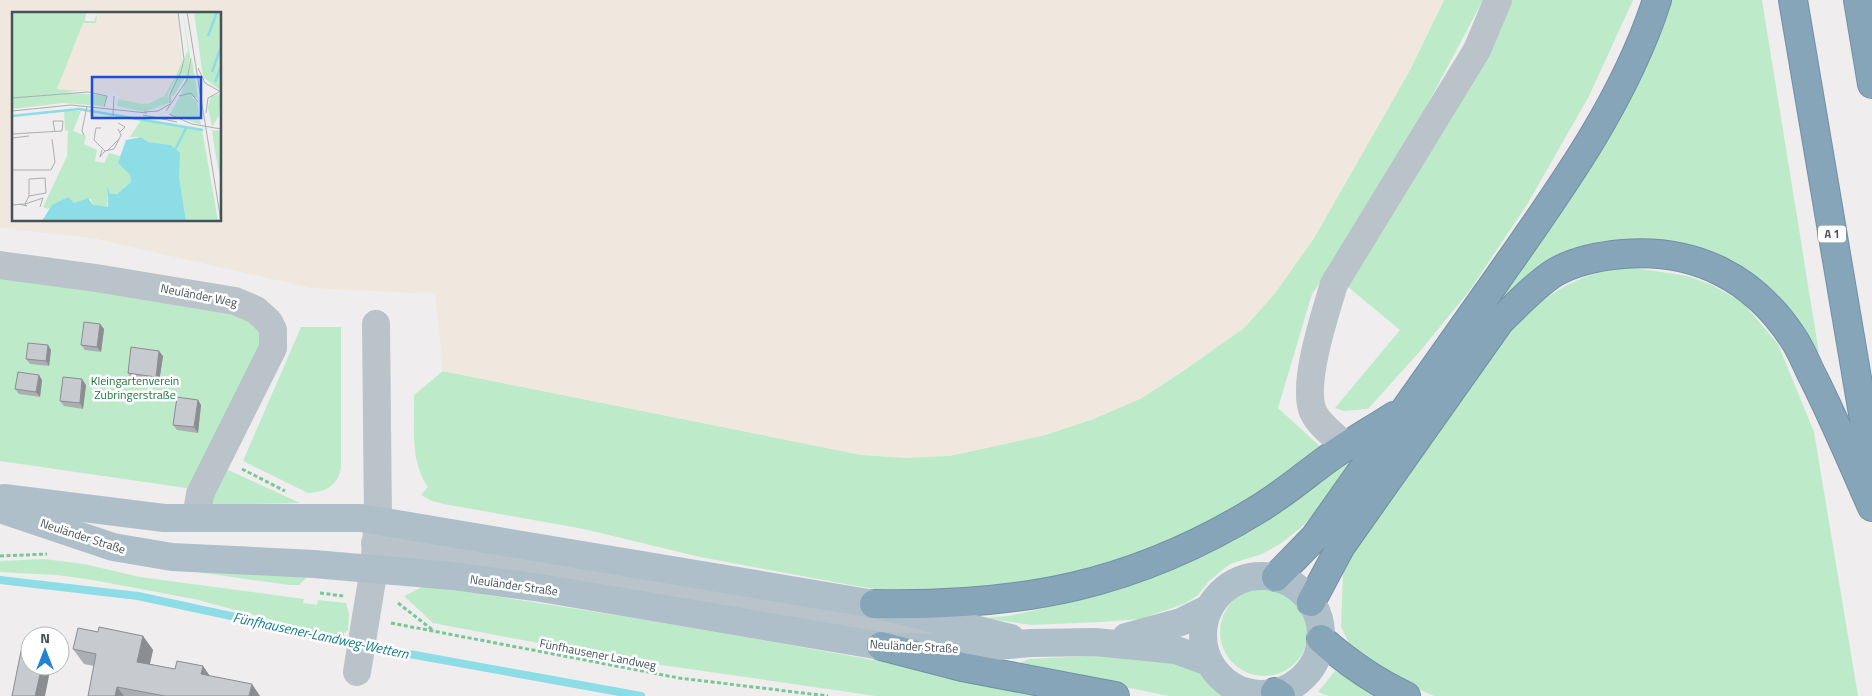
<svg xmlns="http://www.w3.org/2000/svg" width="1872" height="696" font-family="'Titillium Web',sans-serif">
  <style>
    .green { fill: #bdebca }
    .sand { fill: #f0e8de; fill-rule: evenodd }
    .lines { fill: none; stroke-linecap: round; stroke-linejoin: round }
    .stream { stroke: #8cdde6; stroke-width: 8 }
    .highway-casing { stroke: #7290a5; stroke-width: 30 }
    .path { stroke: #77c797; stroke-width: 3; stroke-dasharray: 4 2.5; stroke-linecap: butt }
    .minor { stroke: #b9c3c9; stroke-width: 28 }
    .major { stroke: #aebfca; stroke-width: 28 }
    .highway { stroke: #87a5b9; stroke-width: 28 }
    .wall { fill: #abaeb2 }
    .shaded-wall { fill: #8b8d91 }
    .building { fill: #c7cacf; stroke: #8b8d91 }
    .labels { text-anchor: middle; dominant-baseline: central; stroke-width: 5; stroke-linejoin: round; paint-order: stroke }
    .shield { fill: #fff; stroke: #7e868b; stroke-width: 1 }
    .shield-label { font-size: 11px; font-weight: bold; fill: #465259 }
    .street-label { font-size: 12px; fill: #465259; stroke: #fff }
    .park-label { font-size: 12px; fill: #1c753f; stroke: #fff }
    .water-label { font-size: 14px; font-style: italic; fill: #147d88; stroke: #fff }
    .inset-river { fill: none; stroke: #8cdde6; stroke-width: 2.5 }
    .inset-road { fill: none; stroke: #abafb2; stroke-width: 1 }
    .view { fill: #1d4ed8; fill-opacity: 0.15; stroke: #1d4ed8; stroke-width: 2.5 }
    .inset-edge { fill: none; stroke: #465259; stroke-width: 2.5 }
  </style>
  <rect width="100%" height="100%" fill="#efeded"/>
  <!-- green -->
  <g class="green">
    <path d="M1444,0H1483L1422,115L1346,247L1312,294L1278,408L1322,448L1282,481L1210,523L1109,568L982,592L888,591L845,584L700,557L584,529L444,504L432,501L421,495L428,487C409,461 415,425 414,395L443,371L862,455L949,456L1045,435L1093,419L1142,398L1183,371L1244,328L1275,293L1314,238L1410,70Z"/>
    <polygon points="1508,0 1633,0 1589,96 1528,203 1470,290 1421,350 1368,409 1343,411 1335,408 1400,330 1348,287"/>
    <polygon points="1662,0 1762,0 1819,353 1787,306 1765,285 1741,266 1696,248 1638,241 1497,309 1490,299"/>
    <path d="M1628,267L1688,276L1712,285L1743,303L1778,344L1814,432L1858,696H1434L1386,674L1352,649L1341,627L1343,574L1358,542L1513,326C1550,292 1578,273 1628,267Z"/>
    <polygon points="0,272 250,316 265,343 193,489 0,461"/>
    <path d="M301,327H341V468C338,486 325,492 308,493L243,461Z"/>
    <polygon points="1357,452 1325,501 1304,525 1280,544 1262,554 1230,564 1209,581 1198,595 1186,603 1141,619 1101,622 1032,625 983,618 1008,616 1063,604 1116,586"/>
    <polygon points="222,467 300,503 215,505 210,503"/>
    <polygon points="44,559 84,564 140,577 304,599 303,603 317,605 318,600 346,603 349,614 348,630 344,633 344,636 284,623 194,599 93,580 57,575 0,572 0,561"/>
    <polygon points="189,571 306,576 306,578 299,585 289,585"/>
    <path d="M424,586C640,616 854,656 1069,696H876L627,660L433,623L404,596Z"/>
    <circle cx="1264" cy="632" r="44"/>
    <polygon points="1128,654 1191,666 1213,686 1228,696 1169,696 1026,667 1020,663 1029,659"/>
    <polygon points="1335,671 1378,696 1329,696 1318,692"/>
  </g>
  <!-- sand -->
  <path class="sand" d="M0,0H1444L1410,70L1314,238L1275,293L1244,328L1142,398L1093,419L1045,435L949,456L904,458L862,455L443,371L435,294L310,288L93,238L0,228ZM14,14H220V220H14Z"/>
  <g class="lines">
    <!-- stream -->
    <polyline class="stream" points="0,580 138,596 393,651 641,696"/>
    <defs>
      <g id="highway">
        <polyline points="1793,0 1872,467"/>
        <polyline points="1858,0 1872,84"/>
        <path d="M1276,577L1315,537C1375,451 1436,366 1496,281C1557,194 1624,103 1657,0"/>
        <path d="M1311,602L1341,546L1500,321C1517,305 1534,286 1554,273C1574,261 1600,256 1623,254C1695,248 1754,278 1793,338C1802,351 1807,366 1814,379C1835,421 1853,464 1872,507"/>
        <path d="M874,604C1020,607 1134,586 1260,508C1286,492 1309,472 1333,455C1353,441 1374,429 1394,416"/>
        <path d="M1321,639C1348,663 1374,681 1406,696"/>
        <polyline points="881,646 962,667 1115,696"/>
        <polyline points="1275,692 1281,696"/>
      </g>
    </defs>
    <!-- highway casing -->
    <use href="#highway" class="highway-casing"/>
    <!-- path -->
    <g class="path">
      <polyline points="242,469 285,491"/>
      <polyline points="0,556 47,554"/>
      <polyline points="320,593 343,596"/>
      <polyline points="398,603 434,631"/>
      <polyline points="391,623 679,678 828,696"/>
    </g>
    <!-- minor -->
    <g class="minor">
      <polyline points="0,265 96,278 235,301 256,310 269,322 273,330 273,348 200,494 196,518"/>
      <path d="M1346,446C1335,436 1317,424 1312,409C1303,379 1325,315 1334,284L1477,50L1498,0"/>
      <polyline points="375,543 877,626 970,638"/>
      <polyline points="357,672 374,568 378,520 376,324"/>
    </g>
    <!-- major -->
    <g class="major">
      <polyline points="4,498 164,518 361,518 874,604 1011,638"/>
      <polyline points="0,509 113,547 172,557 314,564 452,576 541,588 881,646 962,649 1031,643 1095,642 1176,650 1209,662"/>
      <circle cx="1262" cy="635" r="59"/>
      <polyline points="1126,637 1181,622 1209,608"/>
    </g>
    <!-- highway -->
    <use href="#highway" class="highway"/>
  </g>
  <!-- wall -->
  <g class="wall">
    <polygon points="100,324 104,329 101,352 85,350 81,345"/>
    <polygon points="51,350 49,366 30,364 26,359"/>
    <polygon points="163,356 159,382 131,379 128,373"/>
    <polygon points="42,380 40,397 19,394 15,389"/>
    <polygon points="86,385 83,409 64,406 60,401"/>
    <polygon points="198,400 201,405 198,433 177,430 173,425"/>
    <polygon points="98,632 143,636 153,650 150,664 175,669 203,666 210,676 260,696 88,696 94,666 84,664 73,649"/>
  </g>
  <!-- shaded-wall -->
  <g class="shaded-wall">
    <polygon points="100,324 104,329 101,352 97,347"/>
    <polygon points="48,345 51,350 49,366 46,361"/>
    <polygon points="159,351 163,356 159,382 156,377"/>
    <polygon points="39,375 42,380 40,397 36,392"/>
    <polygon points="82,379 86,385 83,409 80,403"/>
    <polygon points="198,400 201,405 198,433 194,427"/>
    <polygon points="143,636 153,650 147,676 137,662"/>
    <polygon points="42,666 51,666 45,696 35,696"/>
    <polygon points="203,666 213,681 201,674"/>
    <polygon points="252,684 260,696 249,696"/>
    <polygon points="117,687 124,696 115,696"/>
  </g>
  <!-- building -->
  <g class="building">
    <polygon points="84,322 100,324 97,347 81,345"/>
    <polygon points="28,343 48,345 46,361 26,359"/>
    <polygon points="131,347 159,351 156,377 128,373"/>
    <polygon points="18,372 39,375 36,392 15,389"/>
    <polygon points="63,377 82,379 80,403 60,401"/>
    <polygon points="177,397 198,400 194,427 173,425"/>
    <polygon points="99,627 143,636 137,662 175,669 177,661 203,666 201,674 252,684 249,696 165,696 117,687 115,696 88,696 96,654 73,649 78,628 98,632"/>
    <polygon points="21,651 30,653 30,666 42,666 35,696 12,696"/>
  </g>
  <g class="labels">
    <!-- shield labels -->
    <rect class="shield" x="1818" y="225.5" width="28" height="17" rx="4"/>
    <g class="shield-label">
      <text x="1832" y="234">A 1</text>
    </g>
    <!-- street labels -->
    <g class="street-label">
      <text transform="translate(199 295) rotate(11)">Neuländer Weg</text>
      <text transform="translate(83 536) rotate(18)">Neuländer Straße</text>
      <text transform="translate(514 585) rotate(8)">Neuländer Straße</text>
      <text transform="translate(914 646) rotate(3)">Neuländer Straße</text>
      <text transform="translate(598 654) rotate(11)">Fünfhausener Landweg</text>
    </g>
    <!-- park labels -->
    <g class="park-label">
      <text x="135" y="380">Kleingartenverein<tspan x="135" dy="14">Zubringerstraße</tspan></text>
    </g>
    <!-- water labels -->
    <g class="water-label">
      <text transform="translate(321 635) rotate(12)">Fünfhausener-Landweg-Wettern</text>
    </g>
  </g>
  <!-- overview -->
  <g transform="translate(12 12)">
    <rect width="209" height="209" fill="#efeded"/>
    <path d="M0,0H74L73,9H82L86,0L84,11L57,51L45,77L72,78L0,86ZM171,0L178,44L176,61L161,85L158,82L176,38ZM182,0H209V79L191,65ZM168,35L170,55L156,82L157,91L132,100L105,94L106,87L135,92L152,84L167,57ZM180,48L186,86L169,82ZM51,80L95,84L91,94L51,91L0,97V86ZM175,81L185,90L189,113L158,102L168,84ZM209,82L207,104L200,115L196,95L199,84ZM52,98L69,99L61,119L74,124L72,132L85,138L83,149L92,151L97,141L108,144L107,152L118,163L119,170L105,182H98L95,172V196L81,193L79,187H74L63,192L51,188L36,197L31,195L55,144L56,119L53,118ZM129,108L190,117L206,209H174L167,166V141L159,133L136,130L128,125H118ZM200,118L209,119V170L204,145Z" fill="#bdebca"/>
    <path d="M86,0H166L169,52L152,84L130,92L106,87L105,82L45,77L71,11H84Z" fill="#f0e8de"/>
    <path d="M129,125L136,130L159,133L168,141L167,165L174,209H30L40,193L56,185L62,191L76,186L81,193L96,195L95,172L98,182H105L119,170L118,163L106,151L114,128Z" fill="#8cdde6"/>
    <path class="inset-river" d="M196,24L205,0M200,60L209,35M203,70L209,55M0,104L67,97L191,118M163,138L174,116"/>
    <path class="inset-road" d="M175,0L209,209M186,56L193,71L209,80M167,84L179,81L186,90M0,86L76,80L95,84L92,95M158,91V82L169,60L172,47L166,0M0,99L59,93L135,101M154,99L175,68L179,46M132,100L146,99L158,92M194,101L196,86L207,80M157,102L180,112L209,117M131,103L165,110M101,104L102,84M106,111L113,115L108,120M89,116H84L82,128L93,139L102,137L109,123L106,117M0,122L50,119L51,109H41L43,120M72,123L70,119L75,94M0,126L17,124M90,138L88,145L93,139M96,138L107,127M0,158H39L43,150L40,127M13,192L17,184V167L33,166L34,181L17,184M13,192L31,186L28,195M0,193L13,192L15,194L7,192"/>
    <path class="view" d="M80,65H189V106H80Z"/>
    <rect width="209" height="209" class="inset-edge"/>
  </g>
  <!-- north arrow -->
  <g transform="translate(45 651)"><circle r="24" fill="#ffffff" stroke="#b5babd"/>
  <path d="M0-4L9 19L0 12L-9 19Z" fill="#2383d2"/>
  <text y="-8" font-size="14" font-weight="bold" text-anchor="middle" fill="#465259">N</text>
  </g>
</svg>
